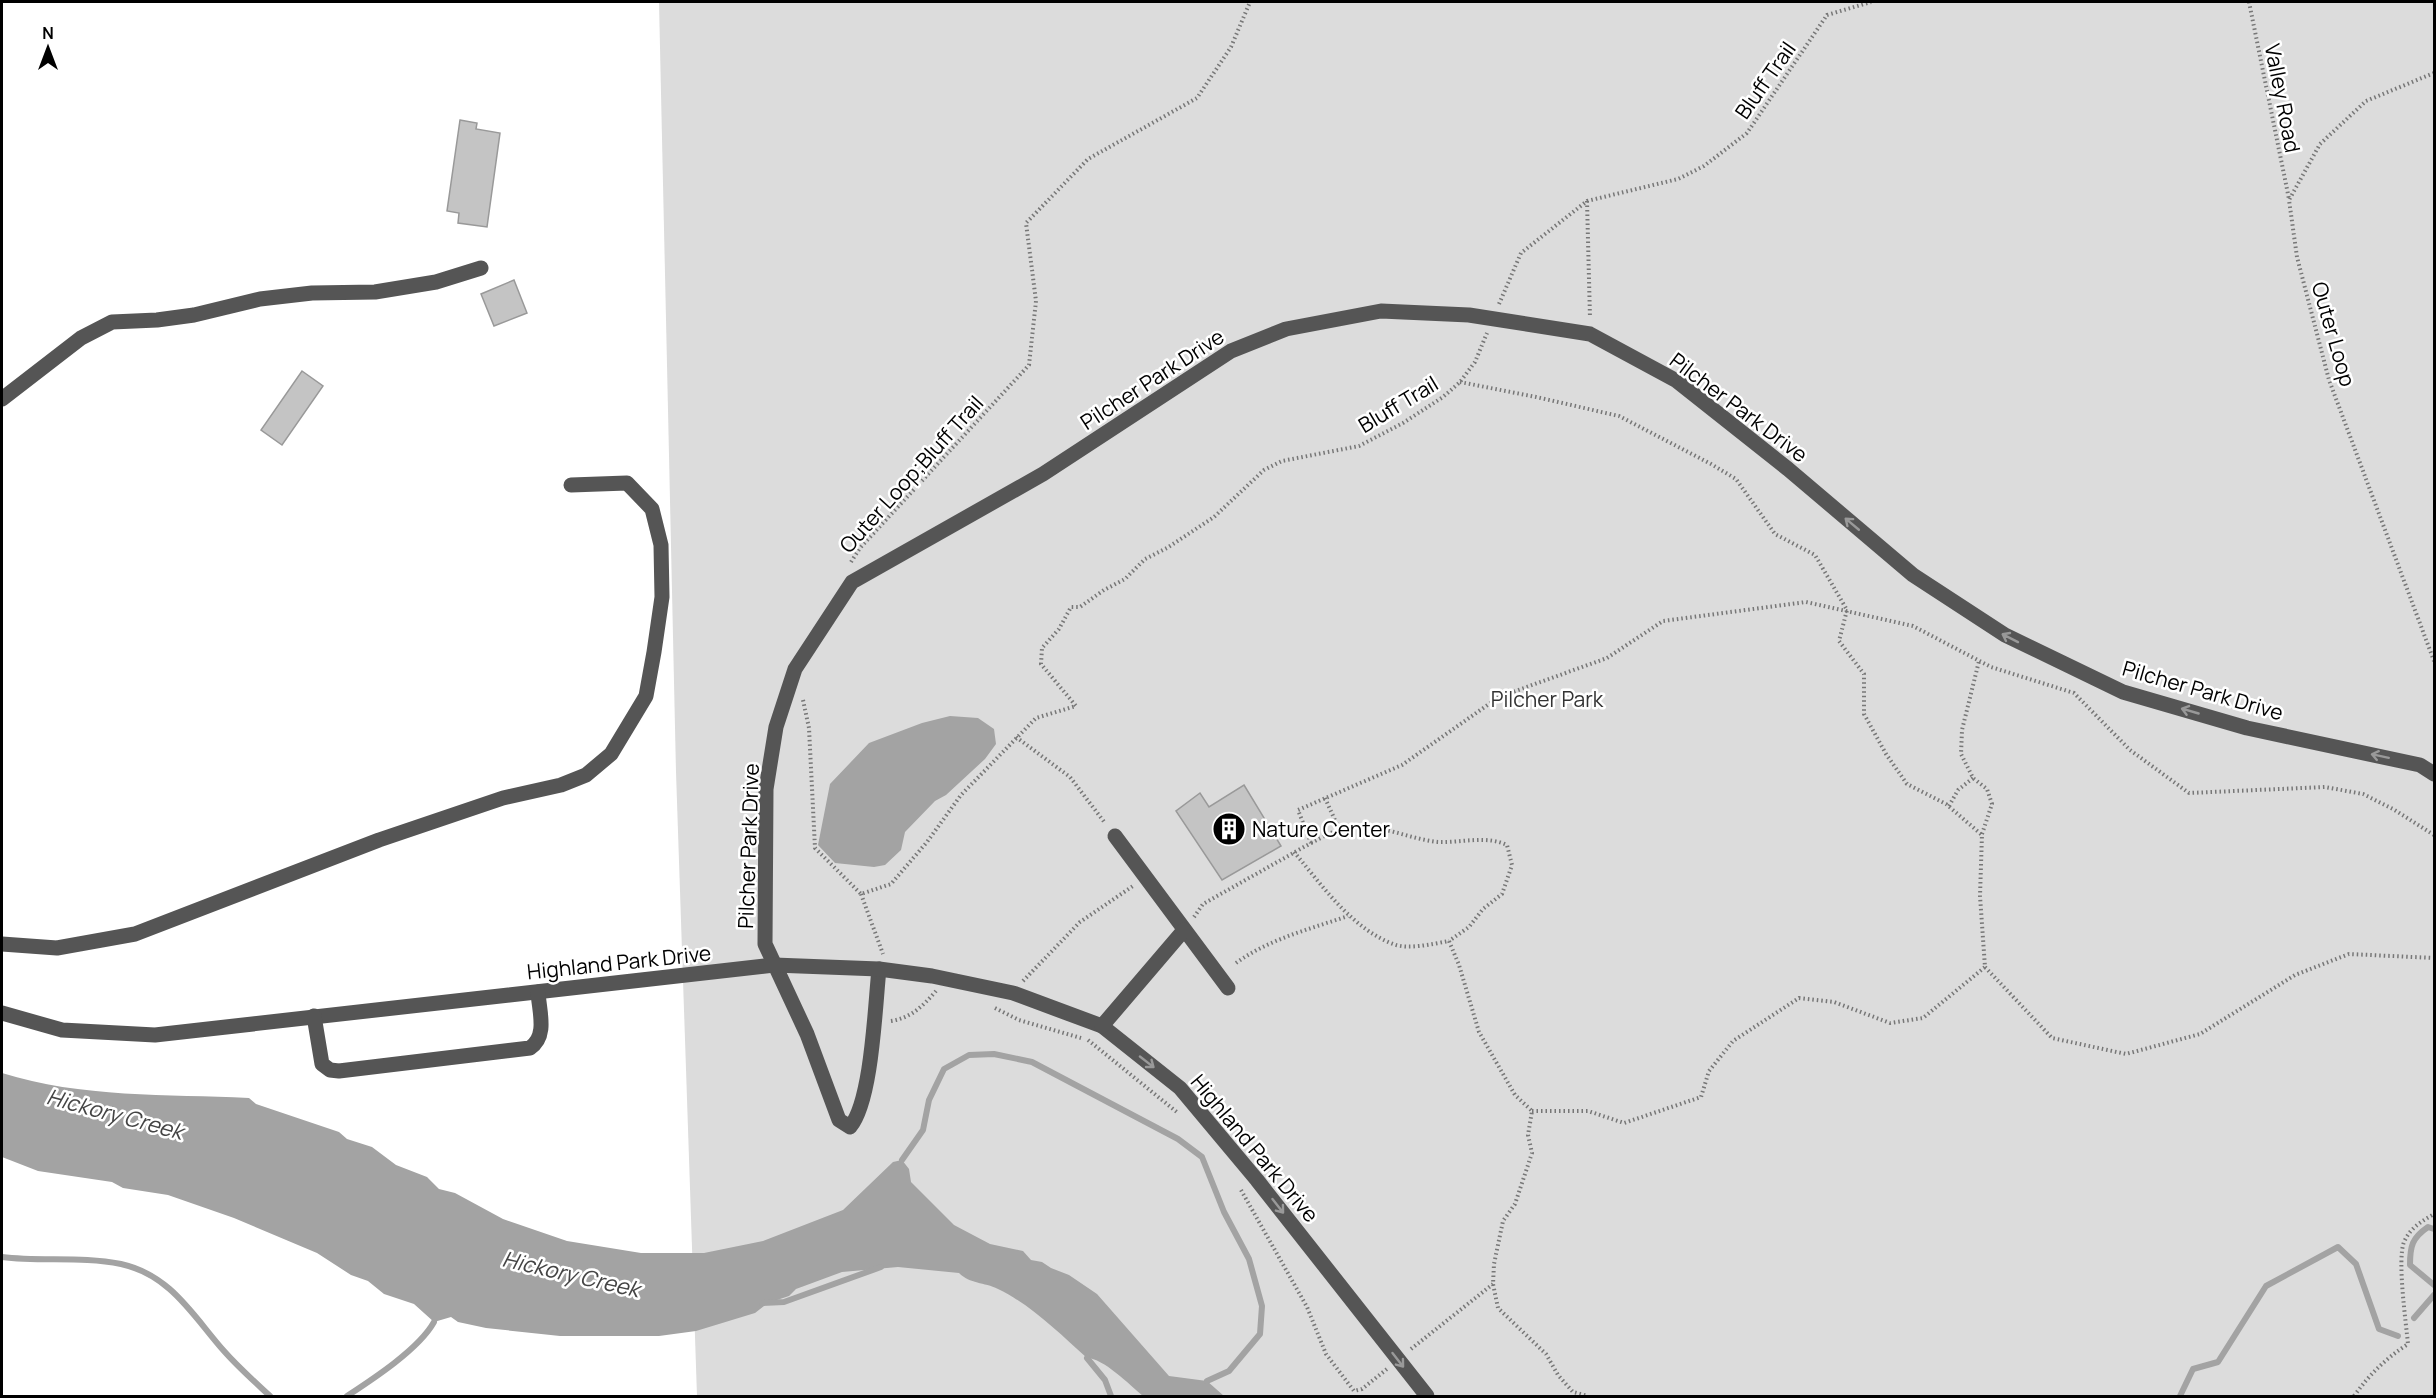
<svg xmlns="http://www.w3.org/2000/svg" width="2436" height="1398" font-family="Manrope,sans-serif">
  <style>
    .green { fill: #dcdcdc }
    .water { fill: #a3a3a3 }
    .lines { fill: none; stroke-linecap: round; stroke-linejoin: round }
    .stream { stroke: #a3a3a3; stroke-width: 6 }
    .building { fill: #c4c4c4; stroke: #999; stroke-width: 1.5 }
    .path { stroke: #777; stroke-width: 4; stroke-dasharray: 1.5 3; stroke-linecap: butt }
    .minor { stroke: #555; stroke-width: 15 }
    .oneway { stroke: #999 }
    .labels { text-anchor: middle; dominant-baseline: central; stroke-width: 5; stroke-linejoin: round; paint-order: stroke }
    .street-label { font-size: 21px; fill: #000; stroke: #fff }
    .park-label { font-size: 21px; fill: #333; stroke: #fff }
    .poi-label { font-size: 21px; fill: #000; stroke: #fff; text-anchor: start }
    .water-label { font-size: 22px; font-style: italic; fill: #444; stroke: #fff }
  </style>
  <rect width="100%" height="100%" fill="#fff"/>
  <!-- green -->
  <polygon class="green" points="659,2 2434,2 2434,1396 697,1396 676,772"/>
  <!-- water -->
  <g class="water">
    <polygon points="950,716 978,718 994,729 996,744 985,759 946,795 935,801 905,832 901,850 885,865 874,867 835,863 818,845 830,784 869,743 922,723"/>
    <path d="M2,1073C81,1098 167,1094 249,1098L256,1104L339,1132L347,1139L372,1147L396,1165L427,1177L439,1189L455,1193L503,1219L567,1241L641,1253H704L763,1241L843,1210L893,1162L902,1160L909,1169L911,1182L954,1225L990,1244L1023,1251L1031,1260L1042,1262L1051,1268L1069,1275L1097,1294L1169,1376L1207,1381L1224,1396H1143C1130,1385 1103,1358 1087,1358C1059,1333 1031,1305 998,1289C984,1282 970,1284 959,1273L898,1267L842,1272L796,1289L789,1296L768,1303L755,1313L696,1331L659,1336H560L486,1328L458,1322L451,1317L434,1322L414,1304L384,1294L368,1281L351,1275L317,1253L234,1218L168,1195L123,1188L112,1182L38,1171L2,1157Z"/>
  </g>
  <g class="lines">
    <!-- stream -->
    <g class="stream">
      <polyline points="902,1160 923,1130 929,1100 944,1069 969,1055 994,1054 1032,1062 1178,1139 1202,1157 1224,1212 1249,1259 1262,1306 1260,1334 1229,1371 1207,1381"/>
      <path d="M2434,1229L2428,1227C2412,1238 2410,1246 2410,1265L2434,1285"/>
      <path d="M2,1257C41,1262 81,1256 121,1264C171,1275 193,1316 224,1351C238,1367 255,1382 270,1396"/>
      <polyline points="762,1303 784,1302 881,1267"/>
      <polyline points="2414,1318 2434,1295"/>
      <polyline points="1087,1358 1105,1380 1111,1396"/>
      <path d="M347,1396C373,1379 419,1349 434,1322"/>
      <polyline points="2180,1396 2193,1369 2218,1362 2266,1286 2338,1247 2356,1264 2379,1329 2398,1336"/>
    </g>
  </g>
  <!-- building -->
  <g class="building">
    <polygon points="460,120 477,123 476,129 500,133 487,227 458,223 459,213 447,211"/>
    <polygon points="514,280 527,313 494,326 481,294"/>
    <polygon points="302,371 323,386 282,445 261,430"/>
    <polygon points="1244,785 1281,846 1222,880 1176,811 1200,793 1209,807"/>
  </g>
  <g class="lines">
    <!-- path -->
    <g class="path">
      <polyline points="2249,2 2289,199"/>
      <polyline points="2434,73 2366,101 2320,144 2289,200 2297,257 2329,380 2434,661"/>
      <polyline points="1587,201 1590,318"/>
      <polyline points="1499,304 1521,253 1587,201 1678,179 1704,166 1747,133 1827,15 1871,2"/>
      <polyline points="1460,382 1536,397 1619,416 1711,464 1736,479 1775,534 1815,555 1847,610 1839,641 1864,674 1864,714 1886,754 1907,784 1946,804 1982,835"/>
      <polyline points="851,562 860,548 1029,365 1036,301 1026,223 1088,159 1197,98 1231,47 1250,2"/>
      <polyline points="803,700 809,728 815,848 861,894 891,884 927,842 961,795 1036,718 1076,706 1041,664 1042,648 1059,629 1071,607 1080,607 1104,590 1125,579 1145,559 1167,548 1214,517 1264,470 1282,461 1359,446 1403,423 1443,397 1460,382 1475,362 1487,333"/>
      <polyline points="1016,737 1070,777 1105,823"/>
      <polyline points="1325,798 1339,829"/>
      <polyline points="1949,806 1958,790 1973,778"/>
      <path d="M1311,843C1325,836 1339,827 1355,827C1383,825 1410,839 1438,842C1461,843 1486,835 1507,845L1512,865L1502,894L1483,909L1469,927L1449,941"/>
      <path d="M1294,852C1322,885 1351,928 1393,944C1408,950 1432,944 1449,941L1459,965L1479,1032L1515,1095L1532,1111L1528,1135L1532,1153L1515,1204L1503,1221L1494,1264L1493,1284L1498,1308L1546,1354L1558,1375L1573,1392L1588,1396"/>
      <polyline points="861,894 883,954"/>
      <polyline points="1194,917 1203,904 1311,843 1298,810 1402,765 1499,697 1607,658 1663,621 1806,602 1913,626 1991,667 2074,693 2130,750 2189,793 2325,787 2363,794 2393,809 2434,835"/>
      <path d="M1236,963C1269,939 1310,929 1348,916"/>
      <polyline points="1985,967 2052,1038 2126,1054 2200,1034 2295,975 2349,954 2434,958"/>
      <polyline points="1023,981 1080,922 1133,886"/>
      <polyline points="995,1008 1019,1020 1081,1038"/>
      <path d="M891,1021C911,1018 923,1006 936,991"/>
      <polyline points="1088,1040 1178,1113"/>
      <polyline points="1532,1111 1588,1111 1624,1123 1701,1097 1709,1071 1733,1041 1799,998 1834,1002 1890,1023 1923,1018 1985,967 1980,896 1982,834 1992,804 1987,789 1973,778 1961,754 1962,730 1979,661"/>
      <polyline points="1241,1190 1307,1307 1326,1354 1354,1391 1362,1389 1387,1369"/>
      <polyline points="1411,1349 1493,1284"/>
      <path d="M2354,1396C2370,1374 2385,1359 2408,1344C2406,1323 2397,1259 2404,1242C2410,1228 2422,1221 2434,1214"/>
    </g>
    <!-- minor -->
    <g class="minor">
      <polyline points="2,399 81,338 112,322 157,320 194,315 260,299 312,293 375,292 436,282 481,268"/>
      <polyline points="1115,836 1228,988"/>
      <polyline points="2,944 57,948 135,934 379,840 503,798 561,785 586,775 611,754 646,696 654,652 662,597 661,545 652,509 627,483 571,485"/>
      <path d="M879,969C875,1006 872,1101 850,1127L839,1120L807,1034L765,944L766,789L776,727L795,669L852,582L1043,474L1231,351L1286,329L1381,311L1469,315L1590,334L1677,381L1788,469L1913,575L2005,635L2123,692L2247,728L2420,765L2434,774"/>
      <polyline points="2,1013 62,1030 155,1035 774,965 879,969 932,976 1013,993 1102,1026 1180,1088 1257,1180 1427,1396"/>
      <path d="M314,1016L322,1064L330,1070L339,1071L530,1048C548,1036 539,1011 538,992"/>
      <polyline points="1102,1026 1184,930"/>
    </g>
  </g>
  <!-- one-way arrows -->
  <defs><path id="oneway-shaft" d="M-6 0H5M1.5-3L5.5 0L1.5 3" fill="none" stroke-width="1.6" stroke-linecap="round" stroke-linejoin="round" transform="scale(1.5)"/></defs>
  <g class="oneway">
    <use href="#oneway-shaft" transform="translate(1852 524) rotate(-140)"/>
    <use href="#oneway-shaft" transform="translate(2010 638) rotate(-153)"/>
    <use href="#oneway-shaft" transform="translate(2190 711) rotate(-164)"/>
    <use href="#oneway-shaft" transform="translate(2380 756) rotate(-168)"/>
    <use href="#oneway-shaft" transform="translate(1147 1062) rotate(38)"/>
    <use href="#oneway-shaft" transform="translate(1278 1206) rotate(52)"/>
    <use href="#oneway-shaft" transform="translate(1398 1360) rotate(52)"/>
  </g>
  <!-- icons -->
  <defs>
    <symbol id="building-disc" viewBox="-11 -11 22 22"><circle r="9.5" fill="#000" stroke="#fff"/><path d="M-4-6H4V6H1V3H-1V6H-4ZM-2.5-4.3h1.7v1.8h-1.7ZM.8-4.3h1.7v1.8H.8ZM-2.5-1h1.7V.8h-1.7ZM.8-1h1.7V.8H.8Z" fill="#fff"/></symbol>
  </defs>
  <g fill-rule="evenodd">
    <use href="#building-disc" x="1210" y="810" width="38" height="38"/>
  </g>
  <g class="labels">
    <!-- street labels -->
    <g class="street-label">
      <text transform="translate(1765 80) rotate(-55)">Bluff Trail</text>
      <text transform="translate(2283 98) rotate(79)">Valley Road</text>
      <text transform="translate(2334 334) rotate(74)">Outer Loop</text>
      <text transform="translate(1152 379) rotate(-33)">Pilcher Park Drive</text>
      <text transform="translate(1398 404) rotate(-31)">Bluff Trail</text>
      <text transform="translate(1739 407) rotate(37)">Pilcher Park Drive</text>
      <text transform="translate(911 474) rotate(-48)">Outer Loop;Bluff Trail</text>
      <text transform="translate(2203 690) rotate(16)">Pilcher Park Drive</text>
      <text transform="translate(748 846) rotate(-88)">Pilcher Park Drive</text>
      <text transform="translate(619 962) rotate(-6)">Highland Park Drive</text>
      <text transform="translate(1255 1148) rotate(50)">Highland Park Drive</text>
    </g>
    <!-- park labels -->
    <g class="park-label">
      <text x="1547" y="699">Pilcher Park</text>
    </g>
    <!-- poi labels -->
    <g class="poi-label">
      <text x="1252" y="829">Nature Center</text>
    </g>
    <!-- water labels -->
    <g class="water-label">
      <text transform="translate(115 1114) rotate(15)">Hickory Creek</text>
      <text transform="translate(571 1274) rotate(13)">Hickory Creek</text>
    </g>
  </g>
  <!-- border -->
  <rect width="2436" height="1398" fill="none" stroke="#000000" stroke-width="6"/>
  <!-- north arrow -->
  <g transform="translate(48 48)" stroke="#ffffff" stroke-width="4.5" paint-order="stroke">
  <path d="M0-4.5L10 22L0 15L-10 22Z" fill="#000000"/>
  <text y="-9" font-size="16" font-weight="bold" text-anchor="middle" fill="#000000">N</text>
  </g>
</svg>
